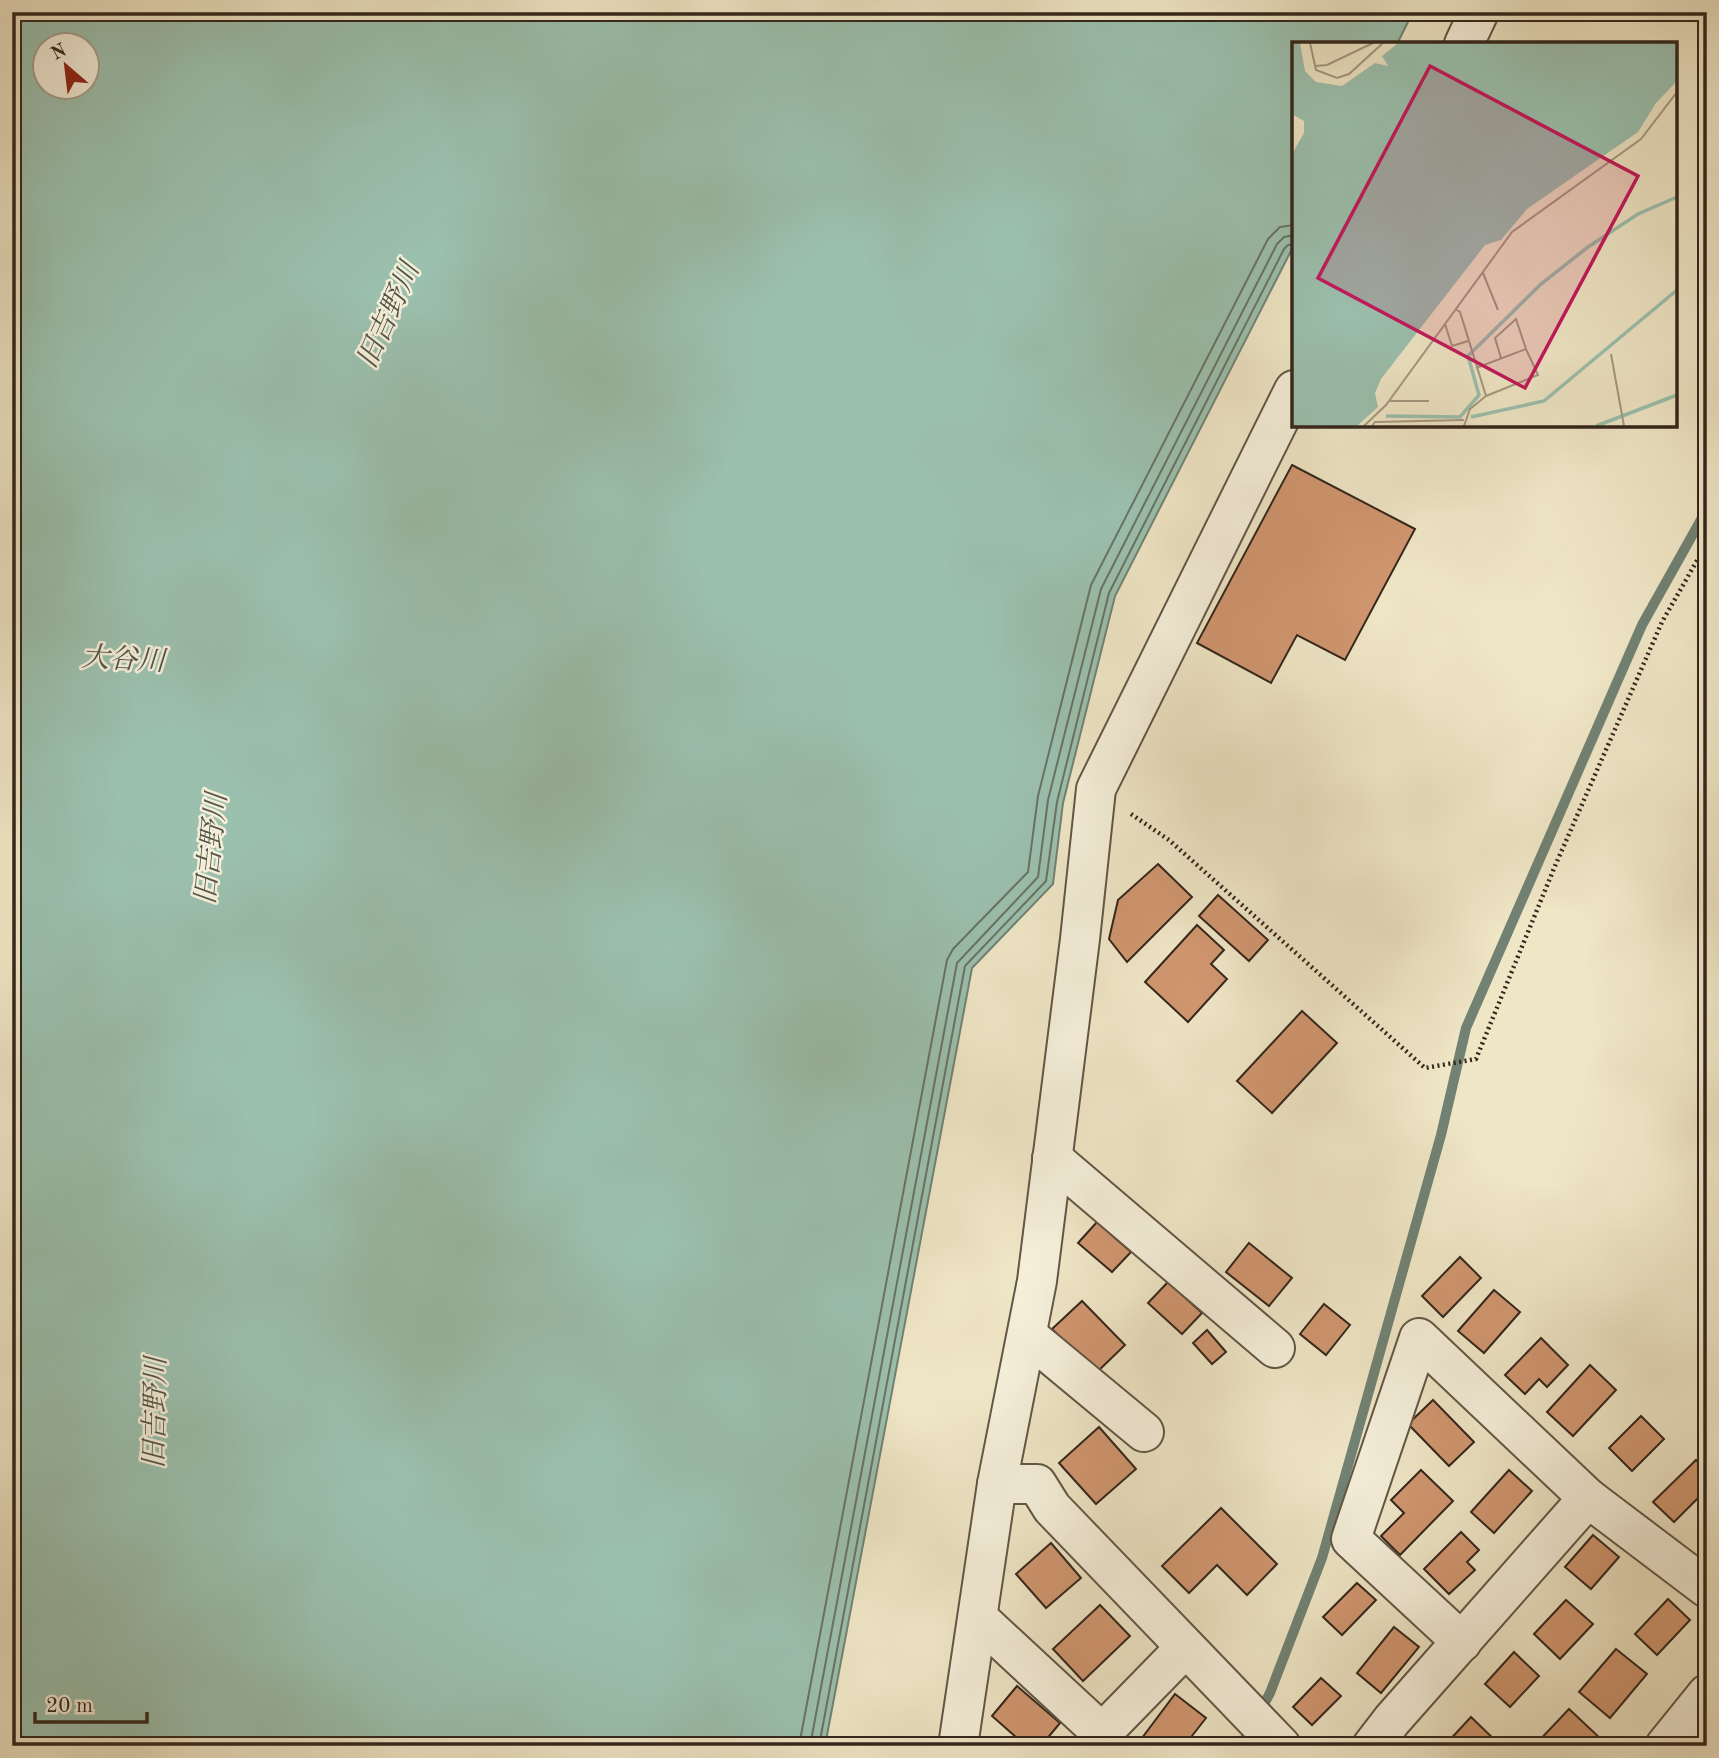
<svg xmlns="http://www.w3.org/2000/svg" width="1719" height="1758" font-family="'Old Standard TT','Noto Serif JP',serif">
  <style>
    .water { fill: #9bc0ae; stroke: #718274; stroke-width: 2; fill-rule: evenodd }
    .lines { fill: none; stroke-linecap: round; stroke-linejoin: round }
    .shore { stroke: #677365; stroke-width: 2 }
    .stream { stroke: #718274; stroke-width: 10 }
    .building { fill: #d09670; stroke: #33261c; stroke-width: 2 }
    .minor-casing { stroke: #625646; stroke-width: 42 }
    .path { stroke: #33261c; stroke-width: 4.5; stroke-dasharray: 2 3.5; stroke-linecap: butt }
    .minor { stroke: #f5efda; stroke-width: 38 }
    .labels { text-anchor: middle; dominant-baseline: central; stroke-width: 5; stroke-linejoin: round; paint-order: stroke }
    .water-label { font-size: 28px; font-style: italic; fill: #525448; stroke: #f5efda }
    .inset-river { fill: none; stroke: #9bc0ae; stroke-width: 3.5 }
    .inset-road { fill: none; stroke: #a49982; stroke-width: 2 }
    .view { fill: #c2185b; fill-opacity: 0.15; stroke: #c2185b; stroke-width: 3.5 }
    .inset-edge { fill: none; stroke: #33261c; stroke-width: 3.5 }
  </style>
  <rect width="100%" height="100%" fill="#efe6c6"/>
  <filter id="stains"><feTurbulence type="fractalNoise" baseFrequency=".00286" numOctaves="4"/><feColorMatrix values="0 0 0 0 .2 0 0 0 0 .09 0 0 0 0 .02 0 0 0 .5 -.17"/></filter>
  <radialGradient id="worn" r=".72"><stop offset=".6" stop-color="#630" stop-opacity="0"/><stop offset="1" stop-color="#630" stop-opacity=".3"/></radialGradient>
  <!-- water -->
  <path class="water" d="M12,12H1413L1397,44H1294V245L1115,596L1063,803L1053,884L972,968L825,1746H12ZM46,46H88V88H46Z"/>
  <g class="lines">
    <!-- shore -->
    <g class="shore">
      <polyline points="799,1746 947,960 953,949 1028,872 1038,796 1091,585 1268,239 1280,227 1294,225"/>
      <polyline points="810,1746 957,963 1038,877 1048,800 1101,589 1277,244 1284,237 1294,235"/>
      <polyline points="819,1746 965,966 1046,881 1057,802 1109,593 1284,249 1288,245 1294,244"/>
    </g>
    <!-- stream -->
    <polyline class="stream" points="1241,1746 1270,1693 1322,1558 1441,1135 1466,1028 1642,625 1707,509"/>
  </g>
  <!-- building -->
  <g class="building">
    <polygon points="1292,465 1415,529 1345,660 1297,635 1271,683 1197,643"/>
    <polygon points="1158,864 1192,897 1127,962 1109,939 1118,900"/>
    <polygon points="1218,895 1268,940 1249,961 1199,916"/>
    <polygon points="1197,925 1224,950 1211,964 1227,979 1188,1022 1145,982"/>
    <polygon points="1302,1011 1337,1043 1272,1113 1237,1081"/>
    <polygon points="1097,1222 1131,1252 1112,1272 1078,1243"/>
    <polygon points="1249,1243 1292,1278 1269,1306 1226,1272"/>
    <polygon points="1460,1257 1481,1278 1443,1317 1422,1296"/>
    <polygon points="1168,1282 1202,1313 1182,1334 1148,1303"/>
    <polygon points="1494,1290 1520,1312 1484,1353 1458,1331"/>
    <polygon points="1082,1301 1125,1345 1096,1373 1052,1329"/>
    <polygon points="1324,1304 1350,1325 1326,1355 1300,1334"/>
    <polygon points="1207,1330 1226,1352 1212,1364 1193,1343"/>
    <polygon points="1541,1338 1568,1365 1547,1387 1539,1379 1525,1394 1505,1375"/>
    <polygon points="1590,1365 1616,1390 1573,1436 1547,1412"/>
    <polygon points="1433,1400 1474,1442 1449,1466 1408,1424"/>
    <polygon points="1641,1416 1664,1439 1632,1471 1609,1448"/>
    <polygon points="1099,1427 1136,1469 1096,1504 1059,1463"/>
    <polygon points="1696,1460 1707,1471 1707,1489 1674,1522 1653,1502"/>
    <polygon points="1421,1470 1453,1501 1400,1555 1381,1536 1404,1513 1391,1500"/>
    <polygon points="1509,1470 1532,1491 1494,1533 1471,1512"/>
    <polygon points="1221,1508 1277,1564 1247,1595 1217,1565 1189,1593 1162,1566"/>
    <polygon points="1461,1532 1479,1550 1467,1562 1475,1570 1449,1594 1424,1569"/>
    <polygon points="1593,1535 1619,1557 1591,1589 1565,1567"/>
    <polygon points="1051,1543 1081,1578 1046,1608 1016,1574"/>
    <polygon points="1357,1583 1376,1600 1342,1635 1323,1617"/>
    <polygon points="1668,1599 1690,1620 1657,1655 1635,1634"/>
    <polygon points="1566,1600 1593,1624 1560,1659 1534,1634"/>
    <polygon points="1100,1605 1130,1636 1083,1681 1053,1649"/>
    <polygon points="1394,1627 1419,1647 1381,1693 1357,1673"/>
    <polygon points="1616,1649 1647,1674 1610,1718 1579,1692"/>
    <polygon points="1514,1652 1539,1676 1510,1707 1485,1684"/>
    <polygon points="1321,1678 1341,1696 1312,1725 1293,1707"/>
    <polygon points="1017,1686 1060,1723 1041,1746 1026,1746 992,1716"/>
    <polygon points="1175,1694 1206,1718 1184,1746 1136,1746"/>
    <polygon points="1569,1709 1601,1739 1595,1746 1534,1746"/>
    <polygon points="1471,1717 1499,1744 1497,1746 1444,1746"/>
  </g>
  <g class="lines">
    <defs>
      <g id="minor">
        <polyline points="1464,44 1479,12"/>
        <polyline points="1052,1158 1275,1348"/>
        <polyline points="1027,1335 1144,1432"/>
        <polyline points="997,1484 1037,1484 1052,1508 1281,1746"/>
        <polyline points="978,1618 1102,1733 1185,1648"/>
        <polyline points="1462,1642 1351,1539 1419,1338 1588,1498"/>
        <polyline points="958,1746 997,1484 1037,1281 1080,939 1096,789 1294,390"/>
        <polyline points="1372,1746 1392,1720 1588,1498 1707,1588"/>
        <polyline points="1665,1746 1707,1694"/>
      </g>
    </defs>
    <!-- minor casing -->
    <use href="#minor" class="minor-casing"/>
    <!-- path -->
    <polyline class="path" points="1131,814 1169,840 1425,1068 1476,1059 1555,866 1662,622 1707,543"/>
    <!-- minor -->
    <use href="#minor" class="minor"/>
  </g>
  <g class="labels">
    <!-- water labels -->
    <g class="water-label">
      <text transform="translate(390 316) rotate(-66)">旧吉野川</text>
      <text transform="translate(123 661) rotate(3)">大谷川</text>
      <text transform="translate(213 849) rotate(-84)">旧吉野川</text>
      <text transform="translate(157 1413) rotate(-89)">旧吉野川</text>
    </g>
  </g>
  <!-- overview -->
  <g transform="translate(1292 42)">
    <rect width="385" height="385" fill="#efe6c6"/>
    <path d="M0,1H8L13,29L24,40L50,44L83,21L96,24L90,14L106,1H385V39L364,61L346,90L235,167L209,198L193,203L89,337L83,351L86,365L65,384H0V112L12,91V79L0,72Z" fill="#9bc0ae"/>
    <path class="inset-river" d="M94,374L168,375L187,353L176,314L249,242L296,205L346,172L385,155M179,375L252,359L385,248M304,384L385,353"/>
    <path class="inset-road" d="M18,1L24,28L45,36L57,32L91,1M23,24L35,23L81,1M191,231L206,268M163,267L168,270L194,354L178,367L172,384M153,282L160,304L176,299M319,312L332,384M209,316L203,296L224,277L234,307M184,326L234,307L246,333L194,354M97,359H137M72,384L94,363L220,190L349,97L385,50M80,384L83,380L172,378"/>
    <path class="view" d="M138,24L346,134L233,346L26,236Z"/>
    <rect width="385" height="385" class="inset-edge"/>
  </g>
  <!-- margin -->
  <rect width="1719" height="1758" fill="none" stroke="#efe6c6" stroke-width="42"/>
  <rect x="14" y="14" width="1691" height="1730" fill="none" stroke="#33261c" stroke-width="3.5"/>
  <rect x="21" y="21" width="1677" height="1716" fill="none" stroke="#33261c" stroke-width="2"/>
  <!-- north arrow -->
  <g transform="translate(66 66) rotate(332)"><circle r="33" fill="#f5efda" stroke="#a79f8e" stroke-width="2"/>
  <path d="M0-5L12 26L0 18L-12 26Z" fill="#8f2418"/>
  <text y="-10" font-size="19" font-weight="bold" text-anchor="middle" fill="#33261c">N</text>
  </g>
  <!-- scale -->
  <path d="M35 1712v10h112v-10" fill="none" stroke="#33261c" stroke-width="3.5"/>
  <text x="46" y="1712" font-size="21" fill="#33261c" stroke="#f5efda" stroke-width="5" paint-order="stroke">20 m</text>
  <rect width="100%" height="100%" filter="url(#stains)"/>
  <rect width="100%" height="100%" fill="url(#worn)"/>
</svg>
